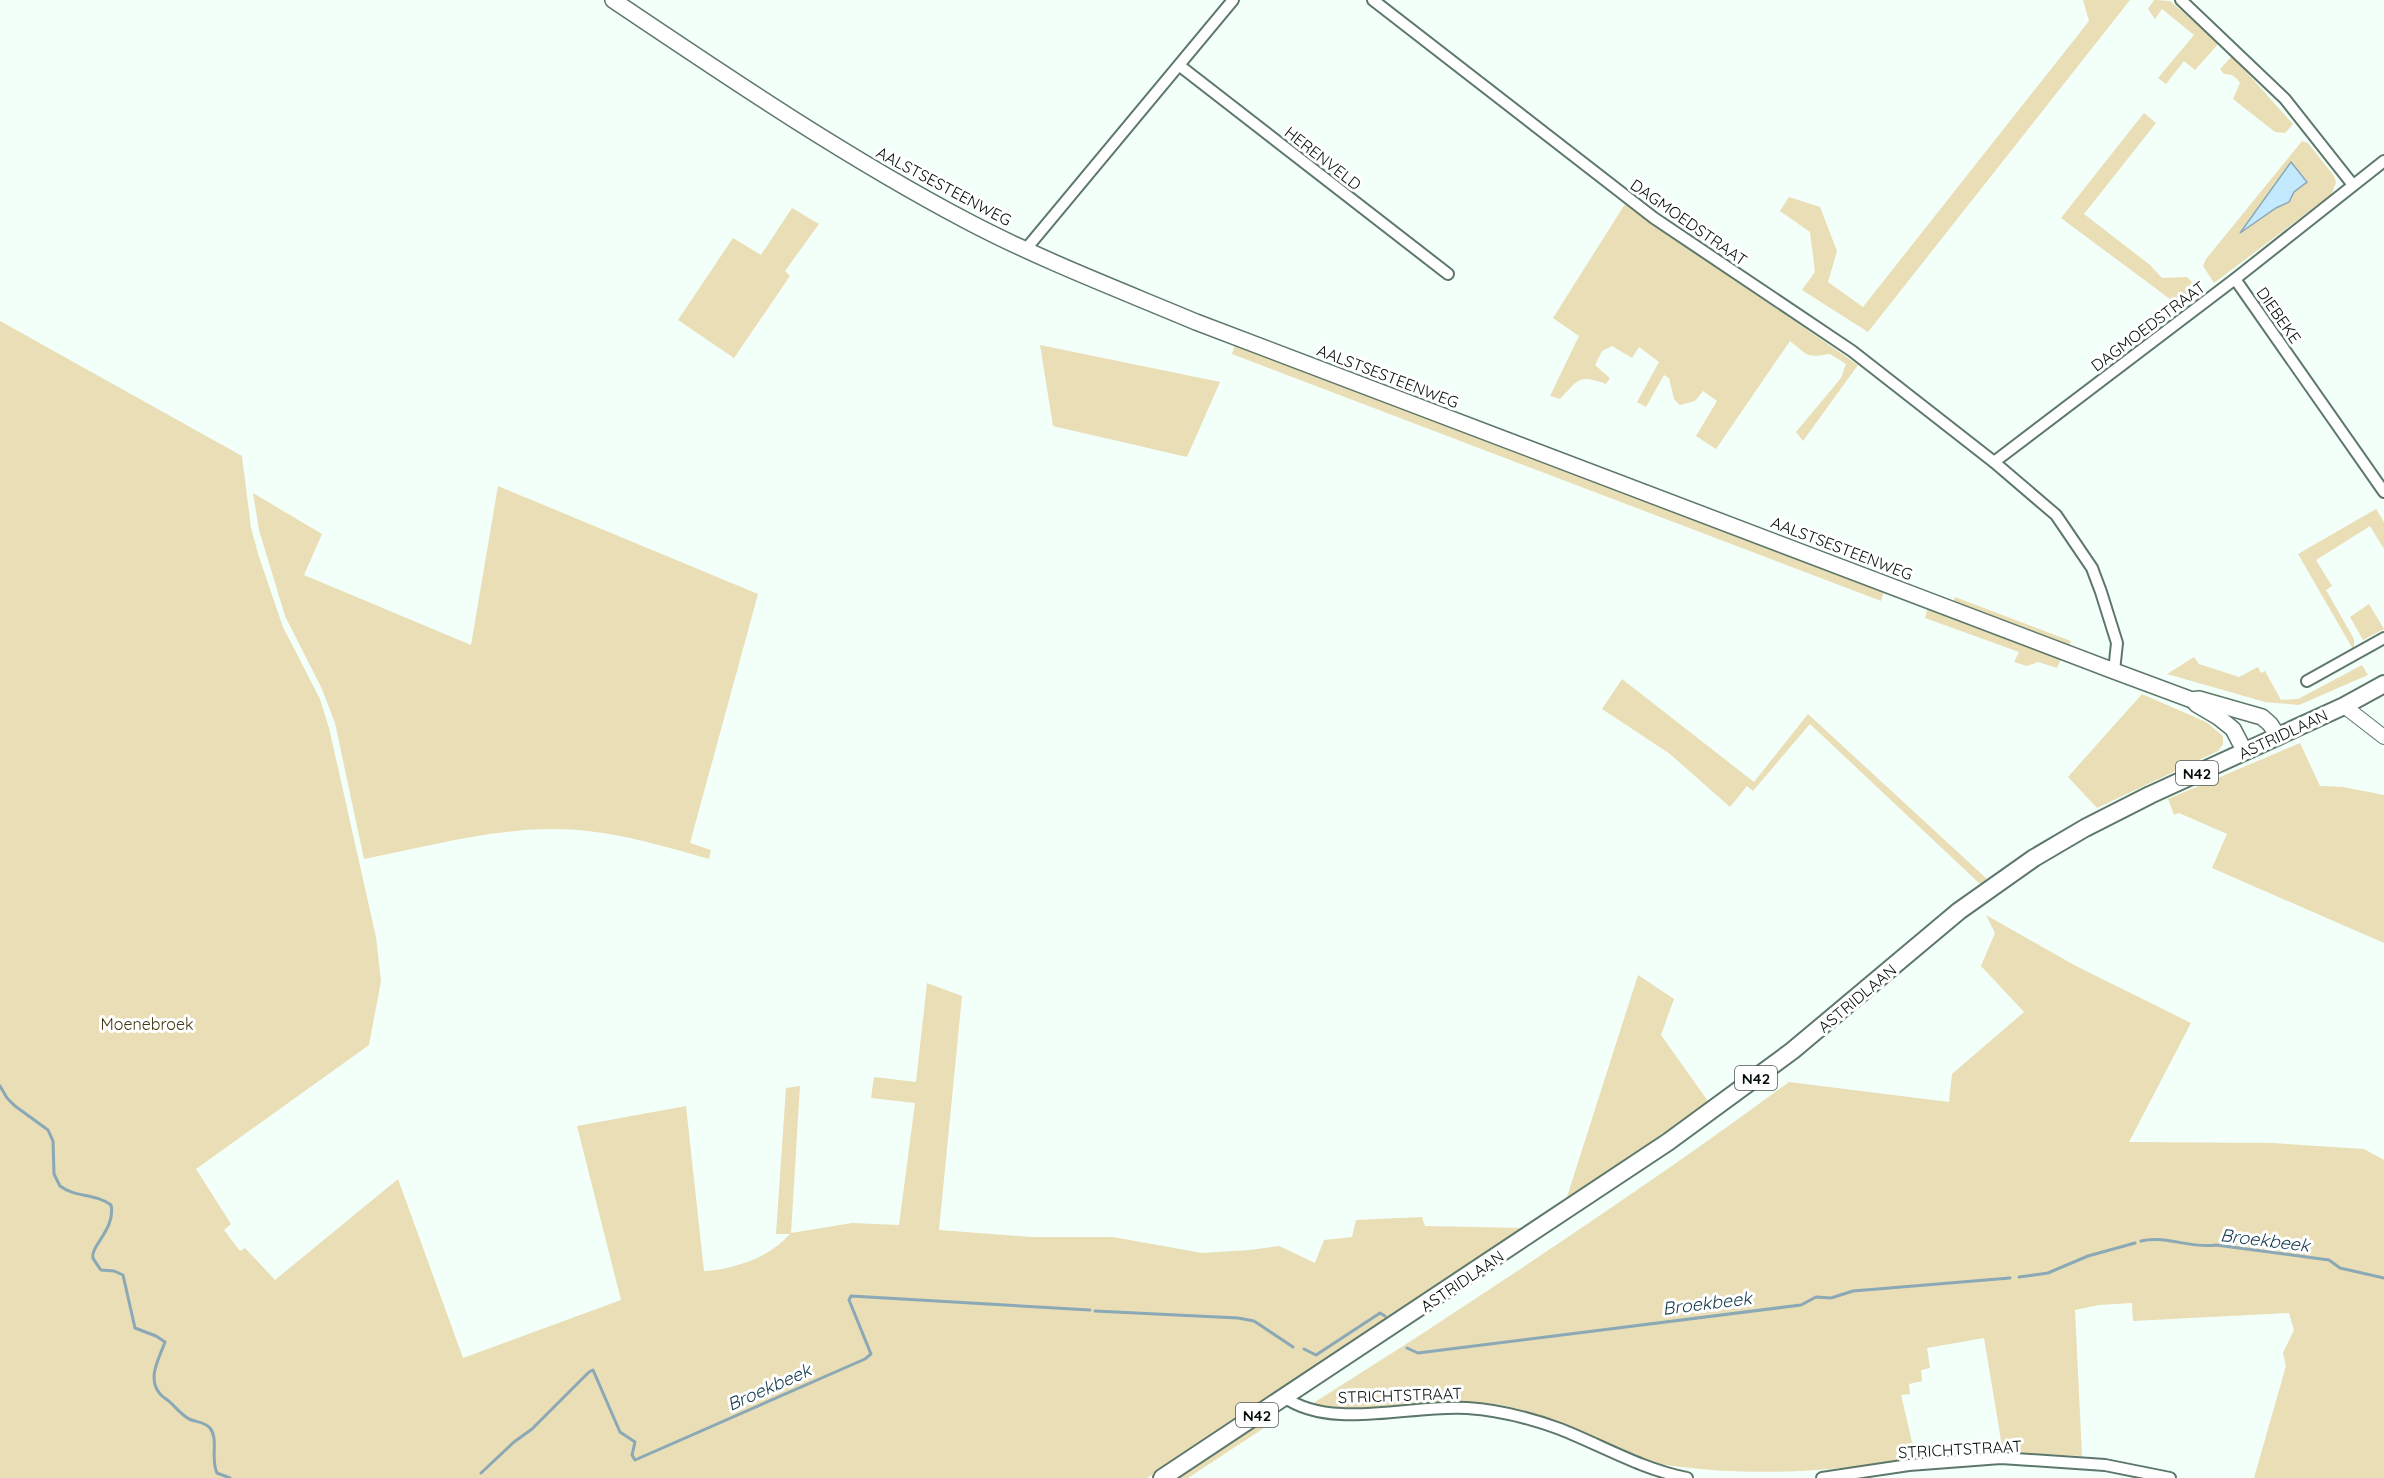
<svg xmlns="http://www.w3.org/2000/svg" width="2384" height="1478" font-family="Quicksand,sans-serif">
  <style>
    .green { fill: #e9deb6 }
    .water { fill: #c3e9fe; stroke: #8aa8b5; stroke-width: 1.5 }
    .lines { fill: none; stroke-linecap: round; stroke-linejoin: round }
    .stream { stroke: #8aa8b5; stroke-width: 3 }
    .minor-casing { stroke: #5d786a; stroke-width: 14 }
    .tertiary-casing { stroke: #5d786a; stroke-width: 16 }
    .secondary-casing { stroke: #5d786a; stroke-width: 18 }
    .primary-casing { stroke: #5d786a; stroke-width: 20 }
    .minor { stroke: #fff; stroke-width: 10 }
    .tertiary { stroke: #fff; stroke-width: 14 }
    .secondary { stroke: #fff; stroke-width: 15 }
    .primary { stroke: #fff; stroke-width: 16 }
    .labels { text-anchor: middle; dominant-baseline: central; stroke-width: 6; stroke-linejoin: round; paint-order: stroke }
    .shield { fill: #fff; stroke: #505754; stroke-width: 1.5 }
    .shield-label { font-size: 15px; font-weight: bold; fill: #050f0a }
    .street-label { font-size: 16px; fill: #050f0a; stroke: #fff }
    .park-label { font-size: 16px; fill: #413713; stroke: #fff }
    .water-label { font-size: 18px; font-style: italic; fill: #11394c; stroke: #fff }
  </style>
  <rect width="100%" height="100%" fill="#f3fff9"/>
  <!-- green -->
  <g class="green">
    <polygon points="2083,0 2130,0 1868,332 1802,290 1815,272 1810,232 1780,211 1789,197 1820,207 1837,251 1828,282 1863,307 2089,21"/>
    <polygon points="2154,0 2170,1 2219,43 2195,70 2184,61 2166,84 2158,78 2194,35 2162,9 2155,19 2148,9"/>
    <path d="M2232,56L2293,124L2285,133L2275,132L2233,99L2240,83C2236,77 2232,74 2224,74L2220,69Z"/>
    <polygon points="2144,113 2156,123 2084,214 2150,265 2162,278 2187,277 2195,285 2196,296 2182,308 2061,218"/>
    <polygon points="2302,141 2308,143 2334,176 2336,182 2332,194 2214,283 2203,266 2206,259"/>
    <path d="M1625,204L1858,365L1803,441L1796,432L1841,378L1846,364L1830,354C1806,358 1809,356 1790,341L1716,449L1696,436L1717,401L1703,391L1695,401L1680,405L1674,399L1669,378L1664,375L1646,407L1637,402L1659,362L1639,347L1632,358L1612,346L1602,351L1595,365L1610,378L1606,384C1577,373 1578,381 1560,399L1550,396L1579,336L1553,318Z"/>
    <polygon points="792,208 819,224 785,271 790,276 734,358 678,320 733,238 761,255"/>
    <path d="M0,321L242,456L251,528L259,557L283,627L320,699L329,728L376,937L381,981L369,1045L196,1169L231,1224L224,1230L240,1251L245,1248L275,1280L398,1179L463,1358L621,1300L577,1126L686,1106L704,1271C734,1269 769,1258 790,1234H776L786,1088L800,1086L791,1233L852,1223L899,1225L915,1103L871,1098L874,1077L916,1082L927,983L962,996L939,1230L1031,1237H1113L1202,1253L1250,1250L1279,1246L1315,1263L1324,1240L1352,1237L1356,1220L1422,1217L1425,1226L1525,1228L1271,1399L1147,1478H0Z"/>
    <polygon points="1040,345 1220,382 1187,457 1053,426"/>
    <polygon points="1235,345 1884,590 1881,601 1232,354"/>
    <path d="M498,486L758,594L690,843L711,850L709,859C657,844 604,828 549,829C486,830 425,847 364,859L335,723L322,689L285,616L259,530L253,493L322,534L304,575L471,645Z"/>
    <polygon points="2376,509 2384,522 2384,549 2370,526 2316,560 2332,586 2326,590 2354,639 2354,651 2298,554"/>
    <polygon points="1955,597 2071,641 2068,650 2025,633 2021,644 2061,659 2057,668 2038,662 2027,666 2014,662 2019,652 1925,618 1928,606 1949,613"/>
    <polygon points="2369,604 2384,629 2363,640 2350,617"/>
    <polygon points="2194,657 2199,664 2239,677 2258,667 2261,673 2265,671 2281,700 2298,699 2362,665 2368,675 2299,705 2265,702 2167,674"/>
    <polygon points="1622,679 1754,782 1808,714 1987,879 1980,884 1810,724 1753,791 1747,786 1730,807 1670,754 1602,709"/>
    <polygon points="2142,694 2206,722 2223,736 2223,744 2218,751 2097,808 2068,777"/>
    <polygon points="2300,743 2320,786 2343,787 2384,795 2384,943 2212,868 2227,834 2179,813 2174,815 2168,799"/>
    <path d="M1986,915L2076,966L2191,1023L2129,1142L2271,1143L2364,1149L2384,1160V1478H2254L2286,1366L2283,1353L2294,1330L2289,1313L2133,1321L2132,1303L2099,1305L2075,1310L2082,1456L2003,1452L1984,1338L1927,1348L1930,1368L1921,1370L1922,1381L1909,1384L1910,1394L1901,1395L1916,1459C1826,1472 1744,1478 1654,1463C1602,1446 1555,1415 1501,1405C1454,1397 1407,1407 1360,1408C1345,1408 1329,1406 1314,1406L1315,1402C1348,1381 1381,1360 1414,1339C1541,1256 1667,1172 1789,1082L1949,1102L1952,1074L2024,1012L1981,966L1995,933Z"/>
    <polygon points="1638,975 1674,999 1661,1035 1710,1104 1566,1200"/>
    <polygon points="1261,1419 1264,1428 1188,1478 1173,1478"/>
  </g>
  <!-- water -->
  <polygon class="water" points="2291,162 2307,182 2294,192 2289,202 2276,208 2240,233"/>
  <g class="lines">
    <!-- stream -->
    <g class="stream">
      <path d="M0,1086L7,1098L15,1106L48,1130L53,1141L54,1174L60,1186C76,1198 95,1193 111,1205C116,1229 90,1246 93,1258C95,1262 99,1267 101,1270L114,1271L123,1275L135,1328L156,1336L165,1342C159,1359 146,1379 161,1395C164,1398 168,1400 171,1403C177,1409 182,1415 189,1419C196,1422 205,1422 210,1428C219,1439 210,1459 217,1473L230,1478"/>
      <path d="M2141,1241C2166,1235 2191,1249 2216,1245L2329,1260L2340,1268L2384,1278"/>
      <polyline points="2019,1277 2048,1273 2088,1256 2135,1243"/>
      <polyline points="1095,1311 1238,1318 1254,1321 1293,1347"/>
      <polyline points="1407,1348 1418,1353 1801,1305 1816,1297 1831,1298 1853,1291 2010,1278"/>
      <polyline points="1304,1349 1316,1355 1380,1313 1385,1316"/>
      <polyline points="481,1473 514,1442 532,1429 589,1372 593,1370 620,1432 635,1442 632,1455 635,1460 865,1359 871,1354 849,1300 851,1296 1090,1310"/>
    </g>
    <defs>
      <g id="minor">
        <polyline points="1373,0 1654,218 1852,351 1994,462 2056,515 2092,568 2101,592 2117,643 2114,671"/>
        <polyline points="2181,0 2285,99 2353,185"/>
        <polyline points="1180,66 1448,274"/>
        <polyline points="1026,249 1233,0"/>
        <polyline points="2235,279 2384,492"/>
        <polyline points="1994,462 2235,279 2384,161"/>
        <polyline points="2307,681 2384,638"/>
        <path d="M1284,1397C1332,1431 1412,1404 1467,1408C1499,1410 1530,1418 1560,1429C1603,1446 1641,1469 1687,1478"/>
        <polyline points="1822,1478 1909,1465 2001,1458 2105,1465 2170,1478"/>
      </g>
      <polyline id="tertiary" points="2344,706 2384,737"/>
      <g id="secondary">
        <path d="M613,0C729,78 844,156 967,221C1041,260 1120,290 1196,322L2114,671L2192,700L2199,699L2262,717L2270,724L2278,736"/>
        <polyline points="2196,704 2218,717 2233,729 2245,752"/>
      </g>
      <polyline id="primary" points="1162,1478 1668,1142 1792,1051 1959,911 2034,858 2085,828 2150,795 2344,706 2384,684"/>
    </defs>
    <!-- minor casing -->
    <use href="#minor" class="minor-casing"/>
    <!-- tertiary casing -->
    <use href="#tertiary" class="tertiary-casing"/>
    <!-- secondary casing -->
    <use href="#secondary" class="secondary-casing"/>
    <!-- primary casing -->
    <use href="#primary" class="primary-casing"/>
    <!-- minor -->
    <use href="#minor" class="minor"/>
    <!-- tertiary -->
    <use href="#tertiary" class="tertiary"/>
    <!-- secondary -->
    <use href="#secondary" class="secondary"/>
    <!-- primary -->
    <use href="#primary" class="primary"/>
  </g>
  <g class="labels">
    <!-- shield labels -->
    <g class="shield">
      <rect x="2176" y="761" width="42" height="24" rx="4.5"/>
      <rect x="1735" y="1066" width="42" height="24" rx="4.5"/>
      <rect x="1236" y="1403" width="42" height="24" rx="4.5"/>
    </g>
    <g class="shield-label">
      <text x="2197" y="773">N42</text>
      <text x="1756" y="1078">N42</text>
      <text x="1257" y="1415">N42</text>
    </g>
    <!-- street labels -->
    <g class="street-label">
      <text transform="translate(1323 158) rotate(38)">HERENVELD</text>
      <text transform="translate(944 186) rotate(28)">AALSTSESTEENWEG</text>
      <text transform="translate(1689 222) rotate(35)">DAGMOEDSTRAAT</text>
      <text transform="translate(2279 315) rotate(55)">DIEBEKE</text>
      <text transform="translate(2148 326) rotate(-37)">DAGMOEDSTRAAT</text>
      <text transform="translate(1388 376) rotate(21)">AALSTSESTEENWEG</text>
      <text transform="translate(1842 548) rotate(21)">AALSTSESTEENWEG</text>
      <text transform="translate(2283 734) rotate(-25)">ASTRIDLAAN</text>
      <text transform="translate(1857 998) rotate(-40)">ASTRIDLAAN</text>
      <text transform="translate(1462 1281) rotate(-34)">ASTRIDLAAN</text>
      <text transform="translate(1400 1395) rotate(-2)">STRICHTSTRAAT</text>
      <text transform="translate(1960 1449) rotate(-3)">STRICHTSTRAAT</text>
    </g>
    <!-- park labels -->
    <g class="park-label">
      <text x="147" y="1024">Moenebroek</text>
    </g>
    <!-- water labels -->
    <g class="water-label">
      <text transform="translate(2265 1240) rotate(7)">Broekbeek</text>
      <text transform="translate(1707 1303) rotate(-7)">Broekbeek</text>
      <text transform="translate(769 1387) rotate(-24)">Broekbeek</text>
    </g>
  </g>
</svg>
